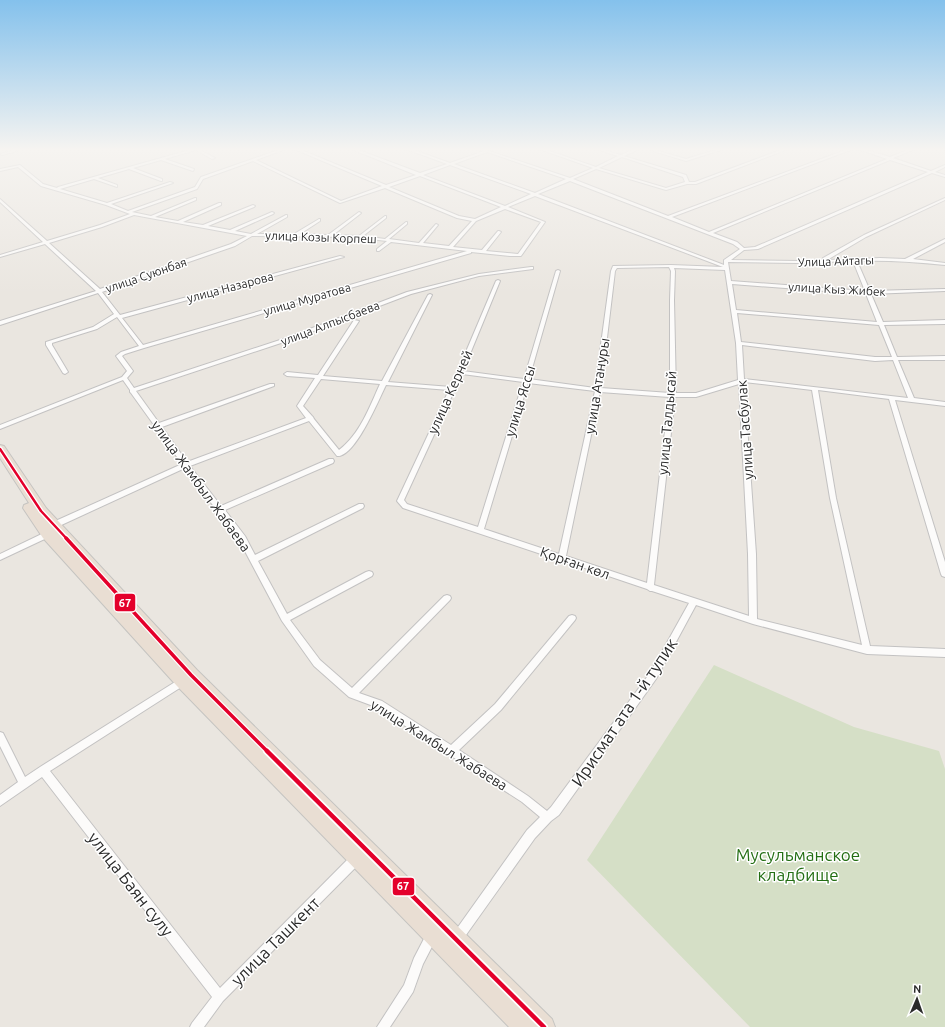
<svg xmlns="http://www.w3.org/2000/svg" width="945" height="1027" font-family="Ubuntu,sans-serif">
  <style>
    .cemetery { fill: #d5dfc6 }
    .lines { fill: none; stroke-linecap: round; stroke-linejoin: round }
    .street-casing { stroke: #c3c2c2; stroke-width: 2 }
    .highway-casing { stroke: #c5c4c1; stroke-width: 2 }
    .street { fill: #fcfbfa; fill-rule: evenodd }
    .highway { fill: #e9ded3; fill-rule: evenodd }
    .bus-1-far2-casing { stroke: #fff; stroke-width: 5 }
    .bus-1-far1-casing { stroke: #fff; stroke-width: 6 }
    .bus-1-casing { stroke: #fff; stroke-width: 8 }
    .bus-1-far2 { stroke: #e4002b; stroke-width: 2.5 }
    .bus-1-far1 { stroke: #e4002b; stroke-width: 3.5 }
    .bus-1 { stroke: #e4002b; stroke-width: 4.5 }
    .labels { text-anchor: middle; dominant-baseline: central; stroke-width: 3; stroke-linejoin: round; paint-order: stroke }
    .far-street-label { font-size: 12px; fill: #2b2b2b; stroke: #fff }
    .street-label { font-size: 14px; fill: #2b2b2b; stroke: #fff }
    .near-street-label { font-size: 17px; fill: #2b2b2b; stroke: #fff }
    .near-park-label { font-size: 17px; fill: #246e14; stroke: #fff }
    .line-badge { stroke: #fff; stroke-width: 1.5 }
    .badge-label { font-size: 11px; text-anchor: middle; font-weight: bold; fill: #fff }
  </style>
  <rect width="100%" height="100%" fill="#eae6e0"/>
  <!-- cemetery -->
  <polygon class="cemetery" points="714,665 854,727 939,751 945,769 945,1027 750,1027 587,860"/>
  <g class="lines">
    <defs>
      <g id="street">
        <polygon points="10,149 14,149 17,151 2,155 0,154 12,151"/>
        <path d="M193,149H198L215,158L212,159L196,150L165,159L194,169L193,171L161,160L133,168L162,179V181H161L129,169L98,178L117,185V187L94,179L60,189L107,203L170,182L173,183L111,204L128,211L195,187L201,177L281,149H286L256,160L341,201L382,186L294,149H299L386,185L416,175L351,149H356L420,173L447,164L406,149H411L450,163L484,151L478,149H483L570,178L593,168L539,149H544L596,167L618,156L596,149H601L621,155L634,149H639L624,156L686,175L689,182H695L783,149H788L696,184H687L666,190L596,169L573,179L668,216L848,149H853L672,217L709,232L887,159L858,149H863L890,157L910,149H915L893,158L931,171L945,165V167L935,172L945,175V177L932,173L758,249L744,250L731,260L798,261L823,260V258L864,235L945,198V200L866,237L827,260L852,259L854,258L856,259L880,258L905,259L945,239V242L913,259L945,263V265C916,262 887,260 857,261L870,291L945,289V291L871,294L883,322L945,320V324L884,325L897,357L945,356V360H898L914,398L945,402V406L895,400L945,562V577L942,576L941,574L889,399L818,390L836,498L870,646L945,649V657L867,654L753,624L696,605L656,679L559,815L551,821L535,838L461,942L457,944L453,942L451,938L453,934L527,830L540,817L522,802L376,707L349,697L314,666L282,621L239,540L185,468L57,527H51L50,525L51,523L182,464L131,393L130,392V390L123,380L0,429V425L122,377L127,371L116,356L121,352L139,346L117,317L97,329L52,343V345L68,372L65,374L63,373L46,345V342L93,327L114,314L98,293L0,325V321L96,291L45,244L0,257V255L43,242L0,202V199L47,241L100,225L130,214L106,205L41,186L18,167L0,171V169L20,165L43,184L57,188L58,187ZM487,152L566,179L535,193L454,164ZM622,157L683,177L685,182L666,188L599,168ZM890,160L928,172L755,247L744,248L737,242L713,233ZM253,161L340,203L385,188L457,218L472,221L449,246L423,243L438,225L436,224L419,243L389,239L407,224V222H406L385,239L363,236L386,218V216H385L359,236L333,235L360,214L361,213L359,212L328,235L300,234L320,221V219H319L294,234H257L287,217V215H286L251,234L235,231L273,214L274,213L272,212L230,230L208,226L254,207L255,206L253,205L203,225L183,222L221,205V203H219L178,221L155,217L196,200V198H195L151,216L132,212L197,189L203,179ZM450,165L531,194L505,206L423,175ZM420,176L501,207L475,219L459,216L389,187ZM570,181L733,244L740,249L724,260V265L538,194ZM535,196L723,267L671,265L613,266L611,271L595,388L529,379L560,271L558,270L556,271L524,379L463,371L500,281L498,280L496,281L451,387L388,382L432,295L430,294L428,295L382,381L323,376L359,321L354,320L318,375L287,372L284,374L287,376L315,378L297,406L306,418L187,462L162,427L274,386V384H270L159,423L136,391L290,340L411,294L479,276L533,269V267H531L479,274L407,292L286,338L134,388L127,378L133,371L122,356L125,354L144,348L471,253V252L510,256H521L545,222L508,207ZM505,209L541,222L518,254L486,251L501,232L499,231H498L482,250L453,247L476,221ZM134,215L247,236L231,244L100,289L49,243L102,227ZM252,236L352,237L387,241L377,249V251H379L391,242L467,251L143,345L122,318L344,257L340,256L120,315L102,292L235,246ZM853,261L865,291L731,281L728,262L798,263ZM669,267L671,271L670,300V393L601,388L615,271L617,268ZM674,268L725,270L736,343L738,380L696,393H676L674,300L675,271ZM732,284L866,294L877,322L736,310ZM737,313L879,325L892,357H875L741,342ZM742,345L875,361L893,360L908,398L744,379ZM462,374L523,382L478,527L407,504L404,500ZM321,379L380,384C369,408 360,434 339,450L314,419L313,417L312,416L303,406ZM744,382L812,390L830,498L862,645L757,619L756,554ZM528,383L595,391L559,554L484,529ZM739,384L748,554L749,616L654,585L675,397H696ZM386,385L449,390L397,501L403,508L559,560V561H564L647,589L650,591H652L689,603L650,673L551,807L547,811L528,796L459,750L501,710L575,620L576,618L575,616L572,615L569,616L495,704L451,745L382,701L359,693L450,600L451,598L450,596L447,595L444,596L352,688L320,660L290,620L372,576L373,574L372,572L369,571L366,572L287,614L258,561L363,508L364,506L363,504H359L255,555L245,536L225,510L333,463L334,461L333,459H329L221,506L190,466L309,421L337,456C355,458 379,399 386,385ZM600,392L669,397L647,583L566,556Z"/>
        <polygon points="719,149 724,149 686,161 653,151 655,150 686,159"/>
        <polygon points="48,531 51,532 52,534 51,536 0,560 0,554"/>
        <polygon points="183,677 186,678 187,681 186,684 50,771 220,988 353,854 357,853 361,854 362,858 361,862 223,1001 204,1027 190,1027 192,1023 212,997 42,777 0,806 0,795 18,782 0,746 0,732 3,733 25,777 40,767"/>
        <polygon points="432,929 436,931 438,935 423,964 413,992 390,1027 377,1027 404,985 414,958 428,931"/>
      </g>
      <polygon id="highway" points="0,445 4,446 46,508 197,670 552,1019 555,1027 509,1027 177,686 43,538 23,508 24,505 29,503 0,458"/>
    </defs>
    <!-- street casing -->
    <use href="#street" class="street-casing"/>
    <!-- highway casing -->
    <use href="#highway" class="highway-casing"/>
    <!-- street -->
    <use href="#street" class="street"/>
    <!-- highway -->
    <use href="#highway" class="highway"/>
    <defs>
      <polyline id="bus-1-far2" points="0,449 41,511 67,539"/>
      <polyline id="bus-1-far1" points="66,538 191,675 268,752"/>
      <polyline id="bus-1" points="267,751 544,1027"/>
    </defs>
    <!-- bus-1-far2 casing -->
    <use href="#bus-1-far2" class="bus-1-far2-casing"/>
    <!-- bus-1-far1 casing -->
    <use href="#bus-1-far1" class="bus-1-far1-casing"/>
    <!-- bus-1 casing -->
    <use href="#bus-1" class="bus-1-casing"/>
    <!-- bus-1-far2 -->
    <use href="#bus-1-far2" class="bus-1-far2"/>
    <!-- bus-1-far1 -->
    <use href="#bus-1-far1" class="bus-1-far1"/>
    <!-- bus-1 -->
    <use href="#bus-1" class="bus-1"/>
  </g>
  <!-- sky -->
  <linearGradient id="sky" x2="0" y2="1"><stop stop-color="#84c1ec"/><stop offset="0.51" stop-color="#f6f4f1"/><stop offset="1" stop-color="#f6f4f1" stop-opacity="0"/></linearGradient>
  <rect width="945" height="293" fill="url(#sky)"/>
  <g class="labels">
    <!-- far-street labels -->
    <g class="far-street-label">
      <text transform="translate(321 237) rotate(2)">улица Козы Корпеш</text>
      <text transform="translate(836 261) rotate(-2)">Улица Айтагы</text>
      <text transform="translate(146 275) rotate(-19)">улица Суюнбая</text>
      <text transform="translate(230 287) rotate(-15)">улица Назарова</text>
      <text transform="translate(837 289) rotate(3)">улица Кыз Жибек</text>
      <text transform="translate(307 299) rotate(-16)">улица Муратова</text>
      <text transform="translate(330 323) rotate(-21)">улица Алпысбаева</text>
    </g>
    <!-- street labels -->
    <g class="street-label">
      <text transform="translate(597 386) rotate(-81)">улица Атануры</text>
      <text transform="translate(450 392) rotate(-66)">улица Керней</text>
      <text transform="translate(520 401) rotate(-73)">улица Яссы</text>
      <text transform="translate(667 423) rotate(-85)">улица Талдысай</text>
      <text transform="translate(745 430) rotate(-94)">улица Тасбулак</text>
      <text transform="translate(201 486) rotate(54)">улица Жамбыл Жабаева</text>
      <text transform="translate(575 563) rotate(19)">Қорған көл</text>
      <text transform="translate(439 745) rotate(32)">улица Жамбыл Жабаева</text>
    </g>
    <!-- near-street labels -->
    <g class="near-street-label">
      <text transform="translate(624 712) rotate(-56)">Ирисмат ата 1-й тупик</text>
      <text transform="translate(131 884) rotate(52)">улица Баян сулу</text>
      <text transform="translate(275 941) rotate(-45)">улица Ташкент</text>
    </g>
    <!-- near-park labels -->
    <g class="near-park-label">
      <text x="798" y="854">Мусульманское<tspan x="798" dy="20">кладбище</tspan></text>
    </g>
  </g>
  <g class="line-badge">
    <rect x="114" y="593" width="22" height="19" rx="4" fill="#e4002b"/>
    <rect x="392" y="877" width="23" height="19" rx="4" fill="#e4002b"/>
  </g>
  <g class="badge-label">
    <text x="125" y="607">67</text>
    <text x="403" y="890">67</text>
  </g>
  <!-- north arrow -->
  <g transform="translate(917 999) rotate(2)" stroke="#ffffff" stroke-width="3" paint-order="stroke">
  <path d="M0-3L7 15L0 10L-7 15Z" fill="#2b2b2b"/>
  <text y="-6" font-size="11" font-weight="bold" text-anchor="middle" fill="#2b2b2b">N</text>
  </g>
</svg>
